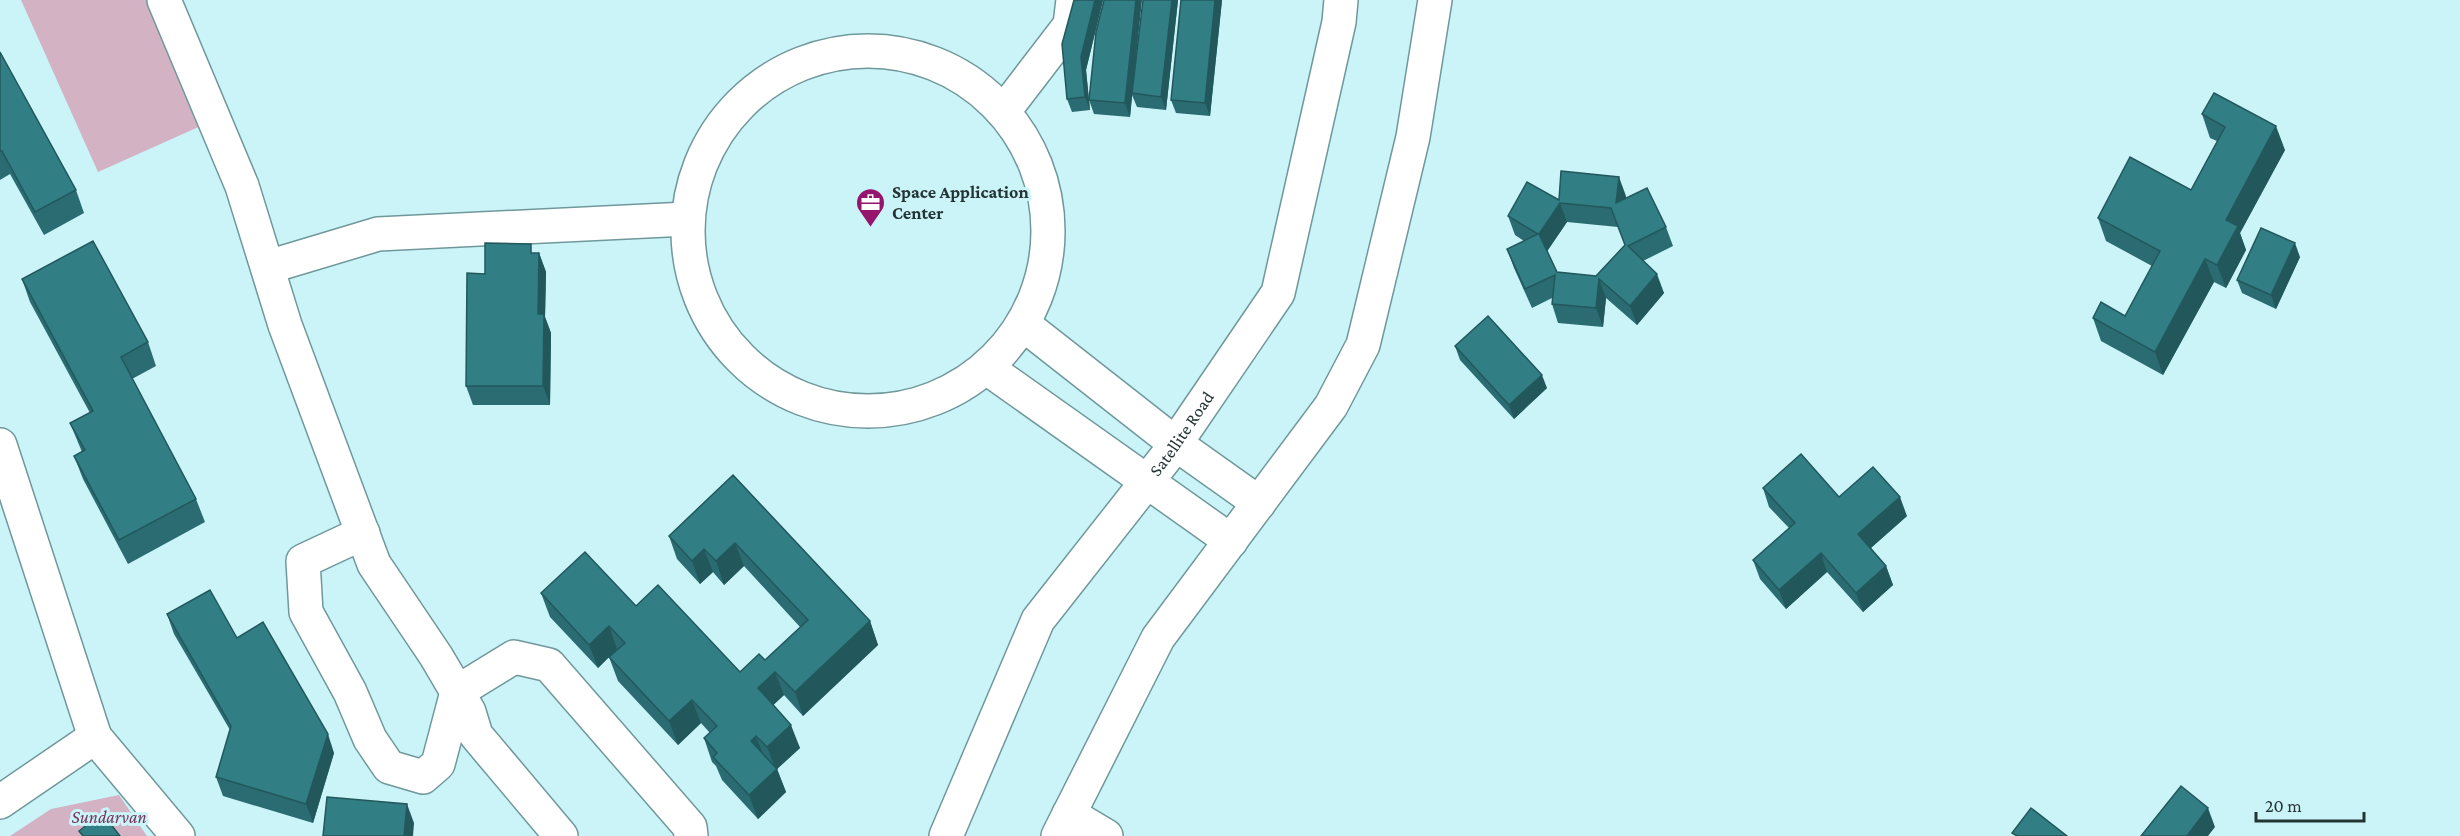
<svg xmlns="http://www.w3.org/2000/svg" width="2460" height="836" font-family="'Crimson Pro',serif">
  <style>
    .green { fill: #d3b2c3 }
    .lines { fill: none; stroke-linecap: round; stroke-linejoin: round }
    .minor-casing { stroke: #70989b; stroke-width: 36 }
    .major-casing { stroke: #70989b; stroke-width: 36 }
    .minor { stroke: #fff; stroke-width: 33 }
    .major { stroke: #fff; stroke-width: 33 }
    .wall { fill: #2a6c72; fill-rule: evenodd }
    .shaded-wall { fill: #22585c }
    .building { fill: #317e84; stroke: #22585c; stroke-width: 1.5; fill-rule: evenodd }
    .labels { text-anchor: middle; dominant-baseline: central; stroke-width: 6; stroke-linejoin: round; paint-order: stroke }
    .poi-label { font-size: 18px; font-weight: bold; fill: #243435; stroke: #caf4f8; text-anchor: start }
    .street-label { font-size: 18px; fill: #243435; stroke: #caf4f8 }
    .park-label { font-size: 18px; font-style: italic; fill: #74325a; stroke: #caf4f8 }
  </style>
  <rect width="100%" height="100%" fill="#caf4f8"/>
  <!-- green -->
  <g class="green">
    <polygon points="21,0 147,0 203,125 98,172"/>
    <polygon points="119,795 147,836 10,836 51,809"/>
  </g>
  <g class="lines">
    <defs>
      <g id="minor">
        <polyline points="164,0 242,186 285,325 374,564 436,656 469,712 476,735 561,836"/>
        <circle cx="868" cy="231" r="180"/>
        <polyline points="1004,111 1070,25 1073,0"/>
        <polyline points="268,267 378,234 687,219"/>
        <polyline points="1023,324 1176,444 1259,503"/>
        <polyline points="987,368 1231,541"/>
        <polyline points="0,445 95,737"/>
        <polyline points="363,533 303,561 306,612 350,692 370,739 389,767 423,777 438,764 457,692 514,657 549,665 690,827 691,836"/>
        <polyline points="0,802 95,737 178,836"/>
        <polyline points="1069,814 1106,836"/>
      </g>
      <g id="major">
        <path id="s1" d="M946,836L1038,620L1167,456L1278,293L1339,22L1341,0"/>
        <polyline points="1058,836 1158,638 1331,406 1363,345 1413,137 1435,0"/>
      </g>
    </defs>
    <!-- minor casing -->
    <use href="#minor" class="minor-casing"/>
    <!-- major casing -->
    <use href="#major" class="major-casing"/>
    <!-- minor -->
    <use href="#minor" class="minor"/>
    <!-- major -->
    <use href="#major" class="major"/>
  </g>
  <!-- wall -->
  <g class="wall">
    <polygon points="1074,0 1103,0 1086,70 1090,110 1072,112 1067,99"/>
    <polygon points="1143,0 1178,0 1166,110 1137,107 1132,95 1130,117 1094,114 1089,100 1137,52"/>
    <polygon points="1181,0 1222,0 1210,116 1176,113 1171,100"/>
    <polygon points="0,52 76,190 84,213 44,235 10,174 0,180"/>
    <polygon points="2202,114 2285,150 2240,233 2246,250 2226,288 2214,282 2163,375 2101,341 2093,318 2125,316 2152,266 2106,241 2098,218 2191,190 2217,141 2210,138"/>
    <path d="M1626,196L1625,199L1666,227L1673,246L1643,261L1664,293L1637,325L1606,298L1603,327L1558,323L1552,304V298L1532,308L1514,268L1507,249L1524,241L1515,235L1508,216L1559,200ZM1567,222L1618,227L1625,245L1596,276L1557,272L1547,251Z"/>
    <polygon points="534,253 539,253 546,272 545,317 551,333 550,405 473,405 466,386 485,274"/>
    <polygon points="2300,257 2276,309 2242,293 2237,280"/>
    <polygon points="22,279 148,342 156,366 132,379 196,499 205,522 128,564 83,479 74,456 82,452 70,423 90,413 30,302"/>
    <polygon points="1455,346 1547,388 1514,419 1460,360"/>
    <polygon points="733,475 870,621 878,645 803,716 784,695 773,705 800,748 777,769 786,792 758,819 722,780 716,766 712,762 704,738 710,733 701,723 678,745 618,681 609,657 598,668 550,617 541,593 636,606 740,672 765,660 800,627 744,566 724,585 713,572 700,584 677,559 669,536"/>
    <polygon points="1763,488 1839,497 1907,516 1871,548 1886,566 1893,585 1863,612 1827,572 1786,609 1760,579 1753,560 1789,528 1769,507"/>
    <polygon points="167,614 237,638 334,753 313,823 223,796 216,777 230,730 174,634"/>
  </g>
  <!-- shaded-wall -->
  <g class="shaded-wall">
    <polygon points="1095,0 1103,0 1086,70 1090,110 1085,97 1081,57"/>
    <polygon points="1136,0 1142,0 1130,117 1125,103"/>
    <polygon points="1172,0 1178,0 1166,110 1161,97"/>
    <polygon points="1215,0 1222,0 1210,116 1205,103"/>
    <polygon points="2276,126 2285,150 2240,233 2246,250 2226,288 2217,265 2226,220"/>
    <polygon points="1619,177 1626,196 1623,222 1616,203"/>
    <polygon points="1560,203 1567,222 1546,253 1539,234"/>
    <polygon points="2295,243 2300,257 2276,309 2271,295"/>
    <polygon points="539,253 546,272 545,317 551,333 550,405 543,386 538,314"/>
    <polygon points="2205,259 2214,282 2163,375 2155,352"/>
    <polygon points="1657,274 1664,293 1637,325 1630,306"/>
    <polygon points="1599,279 1606,298 1603,327 1596,308"/>
    <polygon points="1542,375 1547,388 1514,419 1509,405"/>
    <polygon points="1900,497 1907,516 1865,553 1858,534"/>
    <polygon points="735,543 744,566 724,585 716,561"/>
    <polygon points="704,549 713,572 700,584 692,561"/>
    <polygon points="1821,553 1827,572 1786,609 1779,590"/>
    <polygon points="1886,566 1893,585 1863,612 1856,593"/>
    <polygon points="870,621 878,645 803,716 795,692"/>
    <polygon points="609,626 617,649 598,668 589,645"/>
    <polygon points="775,672 784,695 766,712 758,688"/>
    <polygon points="692,700 701,723 678,745 669,721"/>
    <polygon points="791,725 800,748 777,769 786,792 758,819 749,795 776,770 767,747"/>
    <polygon points="328,734 334,753 313,823 306,804"/>
    <polygon points="756,736 765,759 751,741"/>
    <polygon points="407,804 414,823 413,836 404,836"/>
    <polygon points="2208,808 2215,827 2208,836 2187,836"/>
  </g>
  <!-- building -->
  <g class="building">
    <polygon points="1074,0 1095,0 1081,57 1085,97 1067,99 1062,44"/>
    <polygon points="1104,0 1136,0 1125,103 1089,100 1096,32"/>
    <polygon points="1143,0 1172,0 1161,97 1132,93"/>
    <polygon points="1181,0 1215,0 1205,103 1171,100"/>
    <polygon points="0,52 76,190 35,212 2,151 0,151"/>
    <polygon points="2214,93 2276,126 2226,220 2238,226 2217,265 2205,259 2155,352 2093,318 2101,302 2125,316 2160,251 2098,218 2130,157 2191,190 2225,127 2202,114"/>
    <path d="M1561,171L1619,177L1616,203L1647,188L1666,227L1628,246L1657,274L1630,306L1599,279L1596,308L1552,304L1555,275L1525,289L1507,249L1538,234L1508,216L1527,182L1559,200ZM1560,203L1611,208L1625,245L1596,276L1557,272L1539,234Z"/>
    <polygon points="2261,228 2295,243 2271,295 2237,280"/>
    <polygon points="93,241 148,342 121,357 196,499 119,540 74,456 85,450 70,423 93,411 22,279"/>
    <polygon points="485,243 531,244 531,253 539,253 538,314 544,314 543,386 466,386 467,273 485,274"/>
    <polygon points="1488,316 1542,375 1509,405 1455,346"/>
    <polygon points="1801,454 1839,497 1873,467 1900,497 1858,534 1886,566 1856,593 1821,553 1779,590 1753,560 1795,523 1763,488"/>
    <polygon points="733,475 870,621 795,692 775,672 758,688 791,725 767,747 756,736 751,741 777,769 749,795 713,757 717,753 704,738 717,726 692,700 669,721 609,657 625,643 609,626 589,645 541,593 585,552 636,606 658,585 740,672 759,654 765,660 808,620 735,543 716,561 704,549 692,561 669,536"/>
    <polygon points="210,590 237,638 263,622 328,734 306,804 216,777 231,726 167,614"/>
    <polygon points="2181,786 2208,808 2187,836 2141,836"/>
    <polygon points="327,797 407,804 404,836 323,836"/>
    <polygon points="2031,808 2067,836 2017,836 2012,833"/>
    <polygon points="102,813 120,836 83,836 79,831"/>
  </g>
  <!-- icons -->
  <defs>
    <symbol id="office-pin" viewBox="-11 -11 22 30"><path d="M0 17L-7.5 6A9.5 9.5 0 1 1 7.5 6Z" fill="#95146d" stroke="#caf4f8"/><path d="M-6-3h4V-5.5h4V-3h4V5H-6ZM-1-4.5V-3h2v-1.5ZM-6 0V1H6V0Z" fill="#fff"/></symbol>
  </defs>
  <g fill-rule="evenodd">
    <use href="#office-pin" x="854" y="186" width="33" height="45"/>
  </g>
  <g class="labels">
    <!-- poi labels -->
    <g class="poi-label">
      <text x="892" y="192">Space Application<tspan x="892" dy="21">Center</tspan></text>
    </g>
    <!-- street labels -->
    <g class="street-label">
      <text stroke="none"><textPath href="#s1" startOffset="470">Satellite Road</textPath></text>
    </g>
    <!-- park labels -->
    <g class="park-label">
      <text x="109" y="817">Sundarvan</text>
    </g>
  </g>
  <!-- scale -->
  <path d="M2256 812v9h108v-9" fill="none" stroke="#243435" stroke-width="3"/>
  <text x="2265" y="812" font-size="18" fill="#243435" stroke="#caf4f8" stroke-width="4.5" paint-order="stroke">20 m</text>
</svg>
